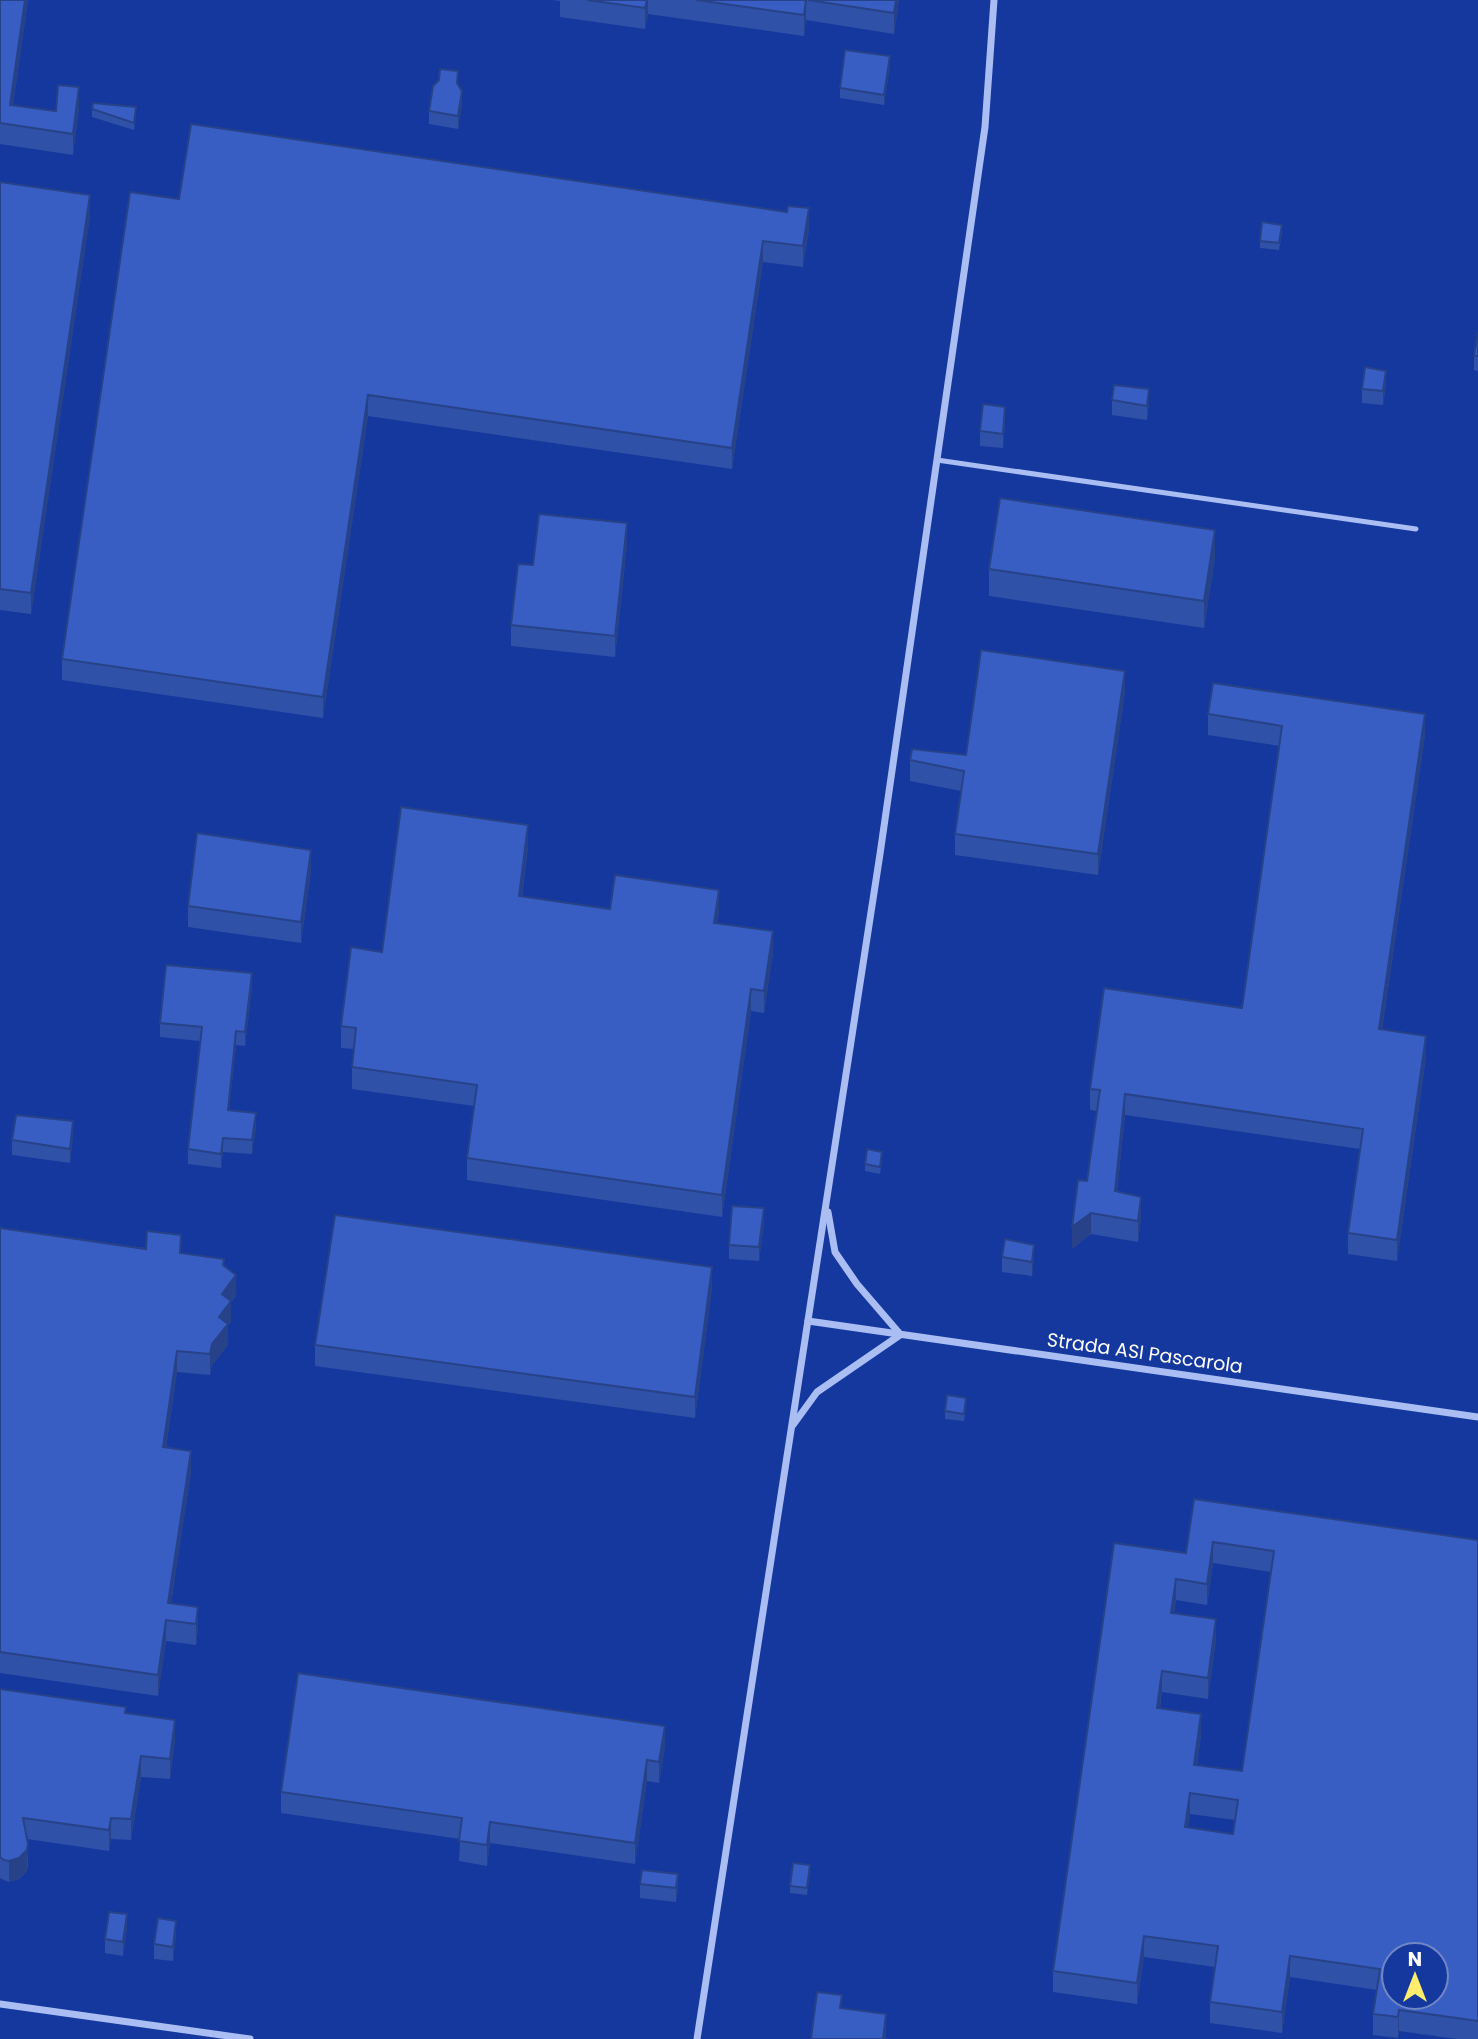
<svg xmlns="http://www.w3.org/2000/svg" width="1478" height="2039" font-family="Poppins,sans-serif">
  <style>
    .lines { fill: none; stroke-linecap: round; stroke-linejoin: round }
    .lane { stroke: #aabef4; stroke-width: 5 }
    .street { stroke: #aabef4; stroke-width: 7 }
    .wall { fill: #3051a8; fill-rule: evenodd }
    .shaded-wall { fill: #274288 }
    .building { fill: #385ec3; stroke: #274288; stroke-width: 2; fill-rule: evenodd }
    .labels { text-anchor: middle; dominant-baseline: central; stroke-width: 7; stroke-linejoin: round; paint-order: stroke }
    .street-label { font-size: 19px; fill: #fff; stroke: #14389d }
  </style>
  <rect width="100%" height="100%" fill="#14389d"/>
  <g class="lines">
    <!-- lane -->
    <polyline class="lane" points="937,460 1416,529"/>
    <!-- street -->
    <g class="street">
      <polyline points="828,1212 835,1252 857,1284 900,1334"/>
      <polyline points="808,1321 1478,1417"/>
      <polyline points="793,1425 817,1392 900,1335"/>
      <polyline points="0,2004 250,2039"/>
      <polyline points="697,2039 880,854 985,127 994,0"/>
    </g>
  </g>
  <!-- wall -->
  <g class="wall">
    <polygon points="0,0 28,0 13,105 56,111 79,108 73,155 0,144"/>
    <polygon points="552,0 899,0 894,34 806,20 804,36 648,14 645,29 560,17 560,1"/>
    <polygon points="890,66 884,105 840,98 840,88"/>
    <polygon points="458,85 462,104 458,129 429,124 429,111"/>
    <polygon points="92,109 136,114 134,130 92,117"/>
    <polygon points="0,182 90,216 31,614 0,610"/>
    <polygon points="179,199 809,229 803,267 763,262 732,469 368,416 323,718 62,680 62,659"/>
    <polygon points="1282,232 1279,250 1260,248 1260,241"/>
    <polygon points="1478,332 1478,371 1474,370 1474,356"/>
    <polygon points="1386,385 1383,405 1362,403 1362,389"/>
    <polygon points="1112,400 1149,403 1147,420 1112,415"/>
    <polygon points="1005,421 1003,448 980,446 980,431"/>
    <polygon points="627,544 615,657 511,646 511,625 533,565"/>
    <polygon points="1215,558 1204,628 989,596 989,569"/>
    <polygon points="1125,692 1098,875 955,855 955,834 961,791 910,781 910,760 966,755"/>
    <polygon points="1208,714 1425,735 1382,1030 1426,1057 1397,1261 1348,1254 1348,1233 1360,1149 1125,1115 1117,1192 1141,1218 1138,1242 1091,1234 1072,1249 1087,1181 1097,1111 1090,1110 1090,1089 1242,1008 1280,746 1208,735"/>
    <polygon points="528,847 522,897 610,909 719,912 717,923 773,953 764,1013 751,1011 722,1217 467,1180 467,1158 474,1106 352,1089 352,1067 354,1049 341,1048 341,1026 382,952"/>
    <polygon points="311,871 301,943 188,927 188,906"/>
    <polygon points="252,987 245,1046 236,1045 229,1110 256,1127 252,1154 223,1152 221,1168 188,1164 188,1149 200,1041 160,1037 160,1023"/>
    <polygon points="73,1135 70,1163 12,1155 12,1140"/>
    <polygon points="882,1159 880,1174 865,1171 865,1164"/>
    <polygon points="764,1222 759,1261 729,1259 729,1245"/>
    <polygon points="0,1228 181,1253 224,1265 236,1296 231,1302 231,1322 228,1325 228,1345 212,1365 210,1375 177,1372 166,1448 191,1472 171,1603 198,1607 198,1628 196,1645 166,1641 158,1696 0,1673"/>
    <polygon points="1002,1257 1034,1259 1032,1276 1002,1272"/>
    <polygon points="712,1288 695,1418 315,1366 315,1345"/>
    <polygon points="966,1405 964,1421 945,1419 945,1411"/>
    <path d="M1194,1499L1478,1540V2039H1457L1399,2031L1398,2038L1373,2035V2014L1377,1990L1290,1977L1282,2033L1210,2023V2002L1215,1967L1144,1957L1137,2004L1053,1992V1971L1114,1543L1186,1553ZM1213,1563L1271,1572L1242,1771L1197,1765L1201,1735L1160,1708L1162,1692L1208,1699L1216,1640L1174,1613L1176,1600L1207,1605ZM1190,1814L1235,1820L1233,1834L1188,1827Z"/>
    <polygon points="0,1689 126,1714 175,1741 170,1779 141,1777 131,1840 111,1839 109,1851 27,1839 28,1865 27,1871 19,1879 9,1882 4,1880 0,1878"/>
    <polygon points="665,1746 659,1783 647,1781 635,1864 490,1843 487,1866 459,1861 460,1839 281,1813 281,1792"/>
    <polygon points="810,1872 807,1895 790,1893 790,1886"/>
    <polygon points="640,1884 678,1888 676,1902 640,1898"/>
    <polygon points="127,1928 123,1956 105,1953 105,1939"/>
    <polygon points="176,1935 173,1961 154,1959 154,1944"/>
  </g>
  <!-- shaded-wall -->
  <g class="shaded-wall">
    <polygon points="25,0 28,0 10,126 10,105"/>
    <polygon points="647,0 648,0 648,14 645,29 645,8"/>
    <polygon points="806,0 806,20 804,36 804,15"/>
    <polygon points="896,0 899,0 894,34 894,13"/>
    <polygon points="890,56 890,66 884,105 884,95"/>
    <polygon points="79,87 79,108 73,155 73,134"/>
    <polygon points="462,91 462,104 458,129 458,116"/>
    <polygon points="90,195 90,216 31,614 31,593"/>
    <polygon points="809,208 809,229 803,267 803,246"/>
    <polygon points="763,241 763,262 732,469 732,448"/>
    <polygon points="1386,371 1386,385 1383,405 1383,391"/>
    <polygon points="1149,389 1149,403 1147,420 1147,406"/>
    <polygon points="368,395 368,416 323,718 323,697"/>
    <polygon points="1005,407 1005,421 1003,448 1003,434"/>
    <polygon points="627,523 627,544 615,657 615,636"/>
    <polygon points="1215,530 1215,558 1204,628 1204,601"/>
    <polygon points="1125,671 1125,692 1098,875 1098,854"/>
    <polygon points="1425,714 1425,735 1379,1050 1379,1029"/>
    <polygon points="528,825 528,847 519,918 519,896"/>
    <polygon points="311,850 311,871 301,943 301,922"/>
    <polygon points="719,890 719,912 714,945 714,923"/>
    <polygon points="773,931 773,953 764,1013 764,991"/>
    <polygon points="252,973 252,987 245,1046 245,1032"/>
    <polygon points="751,989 751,1011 722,1217 722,1195"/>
    <polygon points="236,1031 236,1045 228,1124 228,1110"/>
    <polygon points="1426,1036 1426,1057 1397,1261 1397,1240"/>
    <polygon points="1125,1094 1125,1115 1115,1212 1115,1191"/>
    <polygon points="256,1113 256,1127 252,1154 252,1140"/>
    <polygon points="73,1121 73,1135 70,1163 70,1149"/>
    <polygon points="223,1138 223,1152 221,1168 221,1154"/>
    <polygon points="1141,1197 1141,1218 1138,1242 1138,1221"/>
    <polygon points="764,1208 764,1222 759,1261 759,1247"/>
    <polygon points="1091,1213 1091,1234 1072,1249 1072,1227"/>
    <polygon points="1034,1245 1034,1259 1032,1276 1032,1262"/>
    <polygon points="712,1267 712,1288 695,1418 695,1397"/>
    <polygon points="236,1275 236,1296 231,1302 231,1322 228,1325 228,1345 212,1365 210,1375 210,1354 222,1294"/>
    <polygon points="177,1351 177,1372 163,1468 163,1447"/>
    <polygon points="191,1451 191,1472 168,1624 168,1603"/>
    <polygon points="1213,1542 1213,1563 1207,1605 1207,1584"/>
    <polygon points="1176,1579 1176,1600 1171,1634 1171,1613"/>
    <polygon points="198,1607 198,1628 196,1645 196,1624"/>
    <polygon points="1216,1619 1216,1640 1208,1699 1208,1678"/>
    <polygon points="166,1620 166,1641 158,1696 158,1675"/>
    <polygon points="1162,1671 1162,1692 1157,1729 1157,1708"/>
    <polygon points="1201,1714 1201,1735 1194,1786 1194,1765"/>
    <polygon points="175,1720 175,1741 170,1779 170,1759"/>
    <polygon points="665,1726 665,1746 659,1783 659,1762"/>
    <polygon points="141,1756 141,1777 131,1840 131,1819"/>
    <polygon points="647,1760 647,1781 635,1864 635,1843"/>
    <polygon points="1190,1793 1190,1814 1185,1847 1185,1827"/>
    <polygon points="111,1818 111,1839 109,1851 109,1830"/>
    <polygon points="490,1822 490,1843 487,1866 487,1845"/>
    <polygon points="28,1844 27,1871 19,1879 9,1882 9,1861"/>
    <polygon points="678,1874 678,1888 676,1902 676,1888"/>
    <polygon points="127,1914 127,1928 123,1956 123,1942"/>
    <polygon points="176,1921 176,1935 173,1961 173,1947"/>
    <polygon points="1144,1936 1144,1957 1137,2004 1137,1983"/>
    <polygon points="1290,1956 1290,1977 1282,2033 1282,2012"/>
    <polygon points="1399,2010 1399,2031 1398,2038 1398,2017"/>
    <polygon points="886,2014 886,2039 883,2039"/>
  </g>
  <!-- building -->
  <g class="building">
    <polygon points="0,0 25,0 10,105 56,111 58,85 79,87 73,134 0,123"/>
    <polygon points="587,0 647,0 645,8"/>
    <polygon points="696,0 806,0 804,15"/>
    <polygon points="808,0 896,0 894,13"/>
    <polygon points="845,50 890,56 884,95 840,88"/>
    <polygon points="440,69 458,71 457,83 462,91 458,116 429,111 433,86 439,80"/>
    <polygon points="93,103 136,107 134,123 92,109"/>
    <polygon points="191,124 787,212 788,206 809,208 803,246 763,241 732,448 368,395 323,697 62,659 130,192 179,199"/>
    <polygon points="0,182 90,195 31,593 0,589"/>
    <polygon points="1262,222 1282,225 1279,243 1260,241"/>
    <polygon points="1478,332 1478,356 1474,356"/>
    <polygon points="1365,367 1386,371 1383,391 1362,389"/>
    <polygon points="1114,385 1149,389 1147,406 1112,400"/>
    <polygon points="983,404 1005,407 1003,434 980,431"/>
    <polygon points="1000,498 1215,530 1204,601 989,569"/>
    <polygon points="539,514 627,523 615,636 511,625 518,564 533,565"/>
    <polygon points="981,650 1125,671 1098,854 955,834 964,771 910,760 912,749 966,755"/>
    <polygon points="1213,683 1425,714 1379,1029 1426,1036 1397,1240 1348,1233 1363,1129 1125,1094 1115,1191 1141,1197 1138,1221 1091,1213 1072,1227 1078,1180 1087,1181 1100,1090 1090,1089 1104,988 1242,1008 1282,726 1208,714"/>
    <polygon points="401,807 528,825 519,896 610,909 615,875 719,890 714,923 773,931 764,991 751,989 722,1195 467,1158 477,1085 352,1067 356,1028 341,1026 351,947 382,952"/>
    <polygon points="197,833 311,850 301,922 188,906"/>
    <polygon points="166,965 252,973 245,1032 236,1031 228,1110 256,1113 252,1140 223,1138 221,1154 188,1149 202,1027 160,1023"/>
    <polygon points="16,1115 73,1121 70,1149 12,1140"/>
    <polygon points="867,1149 882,1152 880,1167 865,1164"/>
    <polygon points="732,1206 764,1208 759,1247 729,1245"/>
    <polygon points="335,1215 712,1267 695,1397 315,1345"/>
    <polygon points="0,1228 146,1249 147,1231 181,1235 180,1253 224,1259 223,1265 236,1275 222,1294 231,1301 219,1317 228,1324 212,1344 210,1354 177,1351 163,1447 191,1451 168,1603 198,1607 196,1624 166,1620 158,1675 0,1652"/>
    <polygon points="1005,1239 1034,1245 1032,1262 1002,1257"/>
    <polygon points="947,1395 966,1398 964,1414 945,1411"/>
    <path d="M1194,1499L1478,1540V2021L1399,2010L1398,2017L1373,2014L1380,1969L1290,1956L1282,2012L1210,2002L1218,1946L1144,1936L1137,1983L1053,1971L1114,1543L1186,1553ZM1213,1542L1274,1551L1242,1771L1194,1765L1201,1714L1157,1708L1162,1671L1208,1678L1216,1619L1171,1613L1176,1579L1207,1584ZM1190,1793L1238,1800L1233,1834L1185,1827ZM1394,1955H1436V1997H1394Z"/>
    <polygon points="298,1673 665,1726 659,1762 647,1760 635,1843 490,1822 487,1845 459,1841 462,1818 281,1792"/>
    <polygon points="0,1689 126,1707 125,1713 175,1720 170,1759 141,1756 131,1819 111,1818 109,1830 23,1818 28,1844 27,1850 19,1858 9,1861 4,1860 0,1857"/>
    <polygon points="793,1863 810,1865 807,1888 790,1886"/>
    <polygon points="642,1870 678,1874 676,1888 640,1884"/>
    <polygon points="109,1912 127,1914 123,1942 105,1939"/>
    <polygon points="158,1918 176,1921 173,1947 154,1944"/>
    <polygon points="817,1992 842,1995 840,2008 886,2014 883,2039 811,2039"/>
  </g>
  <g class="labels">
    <!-- street labels -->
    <g class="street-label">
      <text transform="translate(1145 1353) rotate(8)">Strada ASI Pascarola</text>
    </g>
  </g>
  <!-- north arrow -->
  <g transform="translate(1415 1976)"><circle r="33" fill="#14389d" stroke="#7288c4" stroke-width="2"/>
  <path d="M0-5L12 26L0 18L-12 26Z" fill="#ffee6d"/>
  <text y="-10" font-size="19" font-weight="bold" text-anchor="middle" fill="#ffffff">N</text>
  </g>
</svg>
